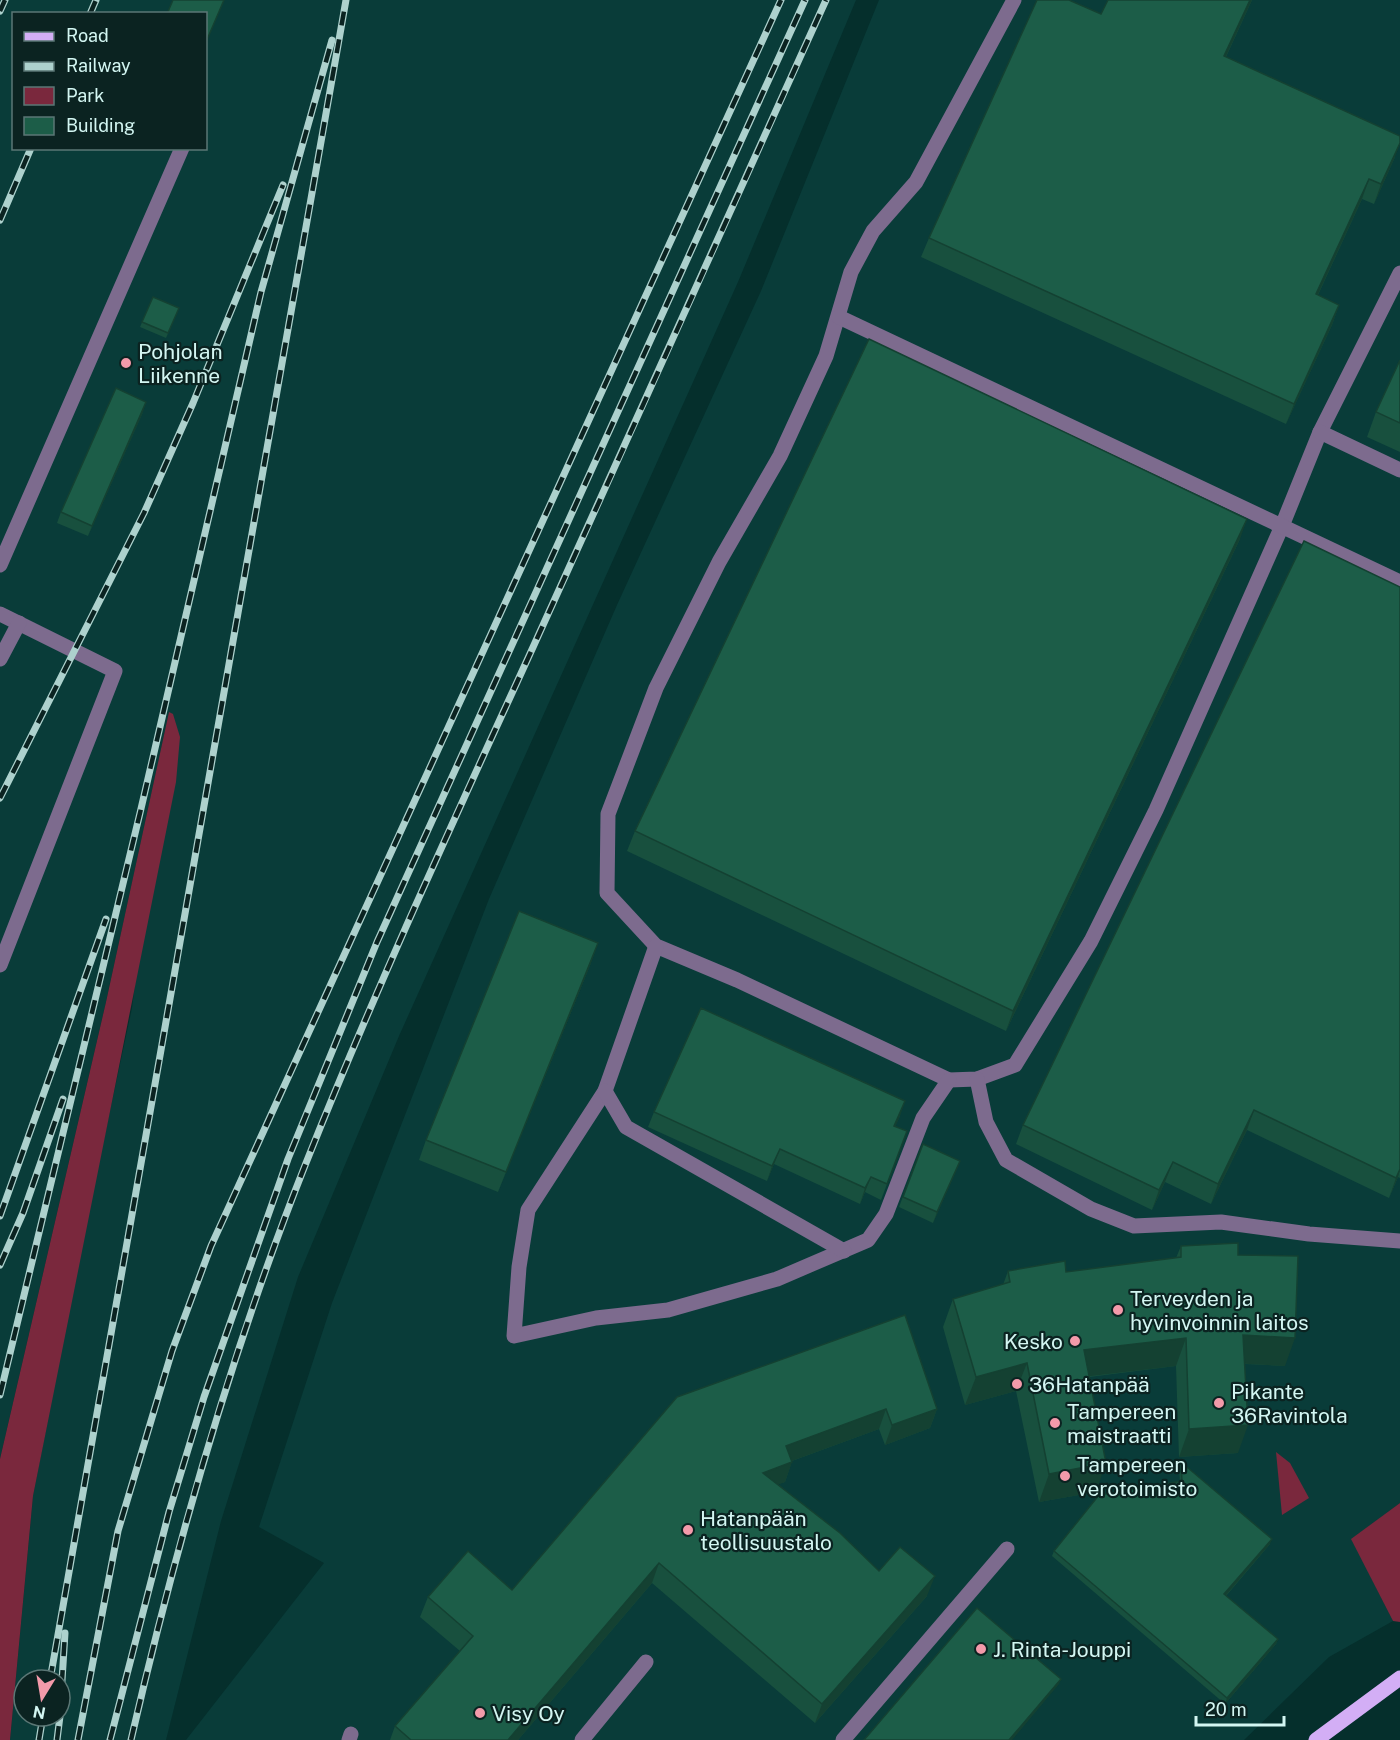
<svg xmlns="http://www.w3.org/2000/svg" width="1400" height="1740" font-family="'Public Sans',sans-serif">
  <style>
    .built { fill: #093c39; fill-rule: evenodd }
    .green { fill: #7a283d }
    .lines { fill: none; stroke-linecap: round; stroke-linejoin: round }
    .minor { stroke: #7d6b8e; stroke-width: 15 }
    .major { stroke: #d3aef5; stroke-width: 15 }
    .rail-casing { stroke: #add1cd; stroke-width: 7 }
    .rail { stroke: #0b2321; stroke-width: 4.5; stroke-dasharray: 14; stroke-linecap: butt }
    .wall { fill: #18503e }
    .shaded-wall { fill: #144132 }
    .building { fill: #1c5d48; stroke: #144132; stroke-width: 1.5 }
    .poi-dot { fill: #f39aaa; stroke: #0b2321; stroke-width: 2 }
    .labels { text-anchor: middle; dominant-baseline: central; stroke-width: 4.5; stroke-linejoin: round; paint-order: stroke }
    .poi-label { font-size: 21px; fill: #d3f6f2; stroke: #0b2321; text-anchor: start }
  </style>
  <rect width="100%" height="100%" fill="#052f2c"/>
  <!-- built -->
  <g class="built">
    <path d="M0,0H856L738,282L399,1036L298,1277L221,1521L166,1740H10L33,1496L83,1237L132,1008L169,713L106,1002L0,1459ZM14,14H206V148H14ZM24,1680H60V1716H24Z"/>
    <polygon points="879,0 1400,0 1400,1503 1352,1539 1393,1621 1329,1657 1244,1740 186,1740 324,1563 259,1527 332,1303 489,899 617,605 761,291"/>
  </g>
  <!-- green -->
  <g class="green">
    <polygon points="169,712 173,714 180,737 176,782 33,1496 10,1740 0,1740 0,1459 106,1002"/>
    <polygon points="1276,1452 1290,1463 1309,1498 1282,1515"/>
    <polygon points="1400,1503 1400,1622 1393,1621 1351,1539"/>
  </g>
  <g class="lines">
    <!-- minor -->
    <g class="minor">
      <polyline points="1014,0 916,182 873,231 851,272 826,356 780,456 719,562 656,688 608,814 607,893 656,946 737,980 949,1080 977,1079 1015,1065 1091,941 1156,810 1282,526 1320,432 1400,273"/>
      <polyline points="839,317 1400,582"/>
      <polyline points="1320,432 1400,470"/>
      <polyline points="0,565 182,148"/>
      <polyline points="0,614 115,671 0,965"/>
      <polyline points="0,659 19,623"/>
      <polyline points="656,946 605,1091 528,1210 519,1267 514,1336 596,1318 668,1310 777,1279 868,1240 886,1214 923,1118 949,1080"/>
      <polyline points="977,1079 986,1122 1006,1160 1091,1209 1134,1226 1221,1222 1309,1234 1400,1241"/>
      <polyline points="605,1091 626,1127 844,1251"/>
      <polyline points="349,1740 351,1734"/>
      <polyline points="582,1740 646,1662"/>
      <polyline points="843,1740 1007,1549"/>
    </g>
    <!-- major -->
    <polyline class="major" points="1316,1740 1400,1678"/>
    <defs>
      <g id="rail">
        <polyline points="0,11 5,0"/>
        <polyline points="90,14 96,0"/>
        <polyline points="0,220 31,148"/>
        <polyline points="0,798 144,513 193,403 283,185"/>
        <polyline points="0,1216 106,919"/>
        <polyline points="0,1265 23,1213 63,1099"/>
        <polyline points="0,1395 140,813 261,292 332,40"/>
        <polyline points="50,1680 346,0"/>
        <polyline points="60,1712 65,1633"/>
        <polyline points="39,1740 43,1716"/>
        <polyline points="57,1740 60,1716"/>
        <polyline points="78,1740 118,1531 172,1351 211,1246 781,0"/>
        <polyline points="110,1740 169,1512 204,1397 288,1159 377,942 805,0"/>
        <path d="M131,1740C176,1545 232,1349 306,1163C376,987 456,816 534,645C632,430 729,215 826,0"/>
      </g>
    </defs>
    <!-- rail casing -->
    <use href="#rail" class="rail-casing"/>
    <!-- rail -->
    <use href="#rail" class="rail"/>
  </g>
  <!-- wall -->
  <g class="wall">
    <polygon points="1252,0 1226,57 1395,157 1374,204 1362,199 1318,295 1339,305 1332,325 1286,424 921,257 929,238 1101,14"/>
    <polygon points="153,297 179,308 166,338 140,327"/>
    <polygon points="1400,360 1400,452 1367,437 1376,412"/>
    <polygon points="143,412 88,536 57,523 61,512"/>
    <polygon points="1240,539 1006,1031 627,851 635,831"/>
    <polygon points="1400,587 1400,1178 1398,1177 1389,1198 1247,1130 1211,1204 1165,1182 1152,1210 1016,1144 1023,1125"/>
    <polygon points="591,963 498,1192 419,1160 426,1140"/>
    <polygon points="654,1112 900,1116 895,1126 907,1131 881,1200 865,1192 860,1204 774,1164 767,1181 648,1127"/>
    <polygon points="923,1144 960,1161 933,1223 899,1207"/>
    <polygon points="1181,1246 1238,1255 1285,1366 1245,1364 1238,1453 1179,1457 1176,1366 1089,1377 1096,1492 1039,1502 1016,1391 965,1405 943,1327 953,1299 1003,1285 1008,1271 1066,1272 1176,1258"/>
    <polygon points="677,1397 937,1409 930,1428 885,1445 879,1429 792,1461 785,1482 778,1484 879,1571 927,1596 815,1723 652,1583 518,1740 390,1740 395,1726 460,1651 420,1617 428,1597 512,1590"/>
    <polygon points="1181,1462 1270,1544 1226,1596 1278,1639 1276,1644 1225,1704 1052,1556 1054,1551 1180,1482 1179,1468"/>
  </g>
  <!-- shaded-wall -->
  <g class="shaded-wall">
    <polygon points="1250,0 1252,0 1217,76 1224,56"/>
    <polygon points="1400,143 1395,157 1374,204 1381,184"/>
    <polygon points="1369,179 1362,199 1309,314 1316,294"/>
    <polygon points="1339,305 1332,325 1286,424 1294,404"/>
    <polygon points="146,402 143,412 88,536 92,526"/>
    <polygon points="1247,519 1240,539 1006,1031 1013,1011"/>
    <polygon points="598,943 591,963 498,1192 506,1172"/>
    <polygon points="905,1101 900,1116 889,1141 894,1126"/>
    <polygon points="1254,1110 1247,1130 1211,1204 1218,1184"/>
    <polygon points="780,1149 774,1164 767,1181 772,1166"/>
    <polygon points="960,1161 956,1171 933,1223 937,1212"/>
    <polygon points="1173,1162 1165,1182 1152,1210 1159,1190"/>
    <polygon points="1400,1169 1398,1177 1389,1198 1396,1178"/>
    <polygon points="871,1177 865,1192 860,1204 865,1188"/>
    <polygon points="1243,1335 1295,1338 1285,1366 1233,1363"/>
    <polygon points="1186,1338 1176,1366 1074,1378 1084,1350"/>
    <polygon points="1027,1363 1016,1391 965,1405 976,1377"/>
    <polygon points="886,1409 879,1429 778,1466 786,1446"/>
    <polygon points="937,1409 930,1428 885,1445 892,1425"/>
    <polygon points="1248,1425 1238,1453 1179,1457 1189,1429"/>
    <polygon points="792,1462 785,1482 756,1493 763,1473"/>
    <polygon points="1106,1463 1096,1492 1039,1502 1049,1474"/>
    <polygon points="1272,1539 1270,1544 1222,1600 1224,1594"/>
    <polygon points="659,1563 652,1583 518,1740 508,1740"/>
    <polygon points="935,1576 927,1596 815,1723 822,1704"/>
    <polygon points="1278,1639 1276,1644 1225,1704 1227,1698"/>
    <polygon points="1061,1679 1059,1684 1012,1740 1009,1740"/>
  </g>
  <!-- building -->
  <g class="building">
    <polygon points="173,0 224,0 206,42 206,14 167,14"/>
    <polygon points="1037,0 1069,0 1101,14 1108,0 1250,0 1224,56 1400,136 1400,143 1381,184 1369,179 1316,294 1339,305 1294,404 929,238"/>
    <polygon points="153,297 179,308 168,333 142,322"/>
    <polygon points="869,339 1247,519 1013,1011 635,831"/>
    <polygon points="1400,360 1400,423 1376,412"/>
    <polygon points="116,388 146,402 92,526 61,512"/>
    <polygon points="1304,541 1400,587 1400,1169 1396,1178 1254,1110 1218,1184 1173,1162 1159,1190 1023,1125"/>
    <polygon points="519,911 598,943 506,1172 426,1140"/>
    <polygon points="701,1008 905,1101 894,1126 907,1131 887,1184 871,1177 865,1188 780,1149 772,1166 654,1112"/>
    <polygon points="923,1144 960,1161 937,1212 903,1197"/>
    <polygon points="1238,1243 1238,1255 1298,1256 1295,1338 1243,1335 1248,1425 1189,1429 1186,1338 1084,1350 1106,1463 1049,1474 1027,1363 976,1377 953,1299 1010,1282 1008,1271 1065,1261 1066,1272 1181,1257 1181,1246"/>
    <polygon points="905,1315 937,1409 892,1425 886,1409 786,1446 792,1462 763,1473 840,1533 879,1571 900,1547 935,1576 822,1704 659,1563 508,1740 411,1740 395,1726 473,1636 428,1597 468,1551 512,1590 677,1397"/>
    <polygon points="1181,1462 1272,1539 1224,1594 1278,1639 1227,1698 1054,1551 1099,1495 1182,1481"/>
    <polygon points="977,1608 1061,1679 1009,1740 864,1740"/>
  </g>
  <!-- markers -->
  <g class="poi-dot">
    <circle cx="126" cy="363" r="6"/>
    <circle cx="1118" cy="1310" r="6"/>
    <circle cx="1075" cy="1341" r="6"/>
    <circle cx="1017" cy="1384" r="6"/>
    <circle cx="1219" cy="1403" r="6"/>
    <circle cx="1055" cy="1423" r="6"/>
    <circle cx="1065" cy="1476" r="6"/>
    <circle cx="688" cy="1530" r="6"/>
    <circle cx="981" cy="1649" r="6"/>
    <circle cx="480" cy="1713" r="6"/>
  </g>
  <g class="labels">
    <!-- poi labels -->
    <g class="poi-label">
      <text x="138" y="351">Pohjolan<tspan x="138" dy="24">Liikenne</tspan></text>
      <text x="1130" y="1298">Terveyden ja<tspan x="1130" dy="24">hyvinvoinnin laitos</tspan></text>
      <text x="1063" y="1341" text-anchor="end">Kesko</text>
      <text x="1029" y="1384">36Hatanpää</text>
      <text x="1231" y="1391">Pikante<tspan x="1231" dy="24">36Ravintola</tspan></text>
      <text x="1067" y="1411">Tampereen<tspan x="1067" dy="24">maistraatti</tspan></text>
      <text x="1077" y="1464">Tampereen<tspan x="1077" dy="24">verotoimisto</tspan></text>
      <text x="700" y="1518">Hatanpään<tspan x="700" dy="24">teollisuustalo</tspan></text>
      <text x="993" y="1649">J. Rinta-Jouppi</text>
      <text x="492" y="1713">Visy Oy</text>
    </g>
  </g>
  <!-- legend -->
  <rect x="12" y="12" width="195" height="138" fill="#0b2321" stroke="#5b7775" stroke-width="1.5"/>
  <rect x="24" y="32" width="30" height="9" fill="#d3aef5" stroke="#5b7775" stroke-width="1.5"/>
  <text x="66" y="42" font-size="18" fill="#d3f6f2">Road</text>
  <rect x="24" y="62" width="30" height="9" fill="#add1cd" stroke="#5b7775" stroke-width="1.5"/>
  <text x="66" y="72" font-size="18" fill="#d3f6f2">Railway</text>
  <rect x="24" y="87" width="30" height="18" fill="#7a283d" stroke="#5b7775" stroke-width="1.5"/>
  <text x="66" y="102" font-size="18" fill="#d3f6f2">Park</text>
  <rect x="24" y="117" width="30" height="18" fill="#1c5d48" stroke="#5b7775" stroke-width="1.5"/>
  <text x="66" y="132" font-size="18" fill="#d3f6f2">Building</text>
  <!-- north arrow -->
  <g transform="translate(42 1698) rotate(191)"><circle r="28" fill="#0b2321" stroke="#5b7775" stroke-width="1.5"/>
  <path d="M0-4.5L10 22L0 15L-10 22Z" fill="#f39aaa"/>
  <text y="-9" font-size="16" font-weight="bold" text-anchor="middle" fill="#d3f6f2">N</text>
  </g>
  <!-- scale -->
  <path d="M1196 1716v9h88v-9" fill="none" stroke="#d3f6f2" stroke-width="3"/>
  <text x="1205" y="1716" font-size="18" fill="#d3f6f2" stroke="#0b2321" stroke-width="4.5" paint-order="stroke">20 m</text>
</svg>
